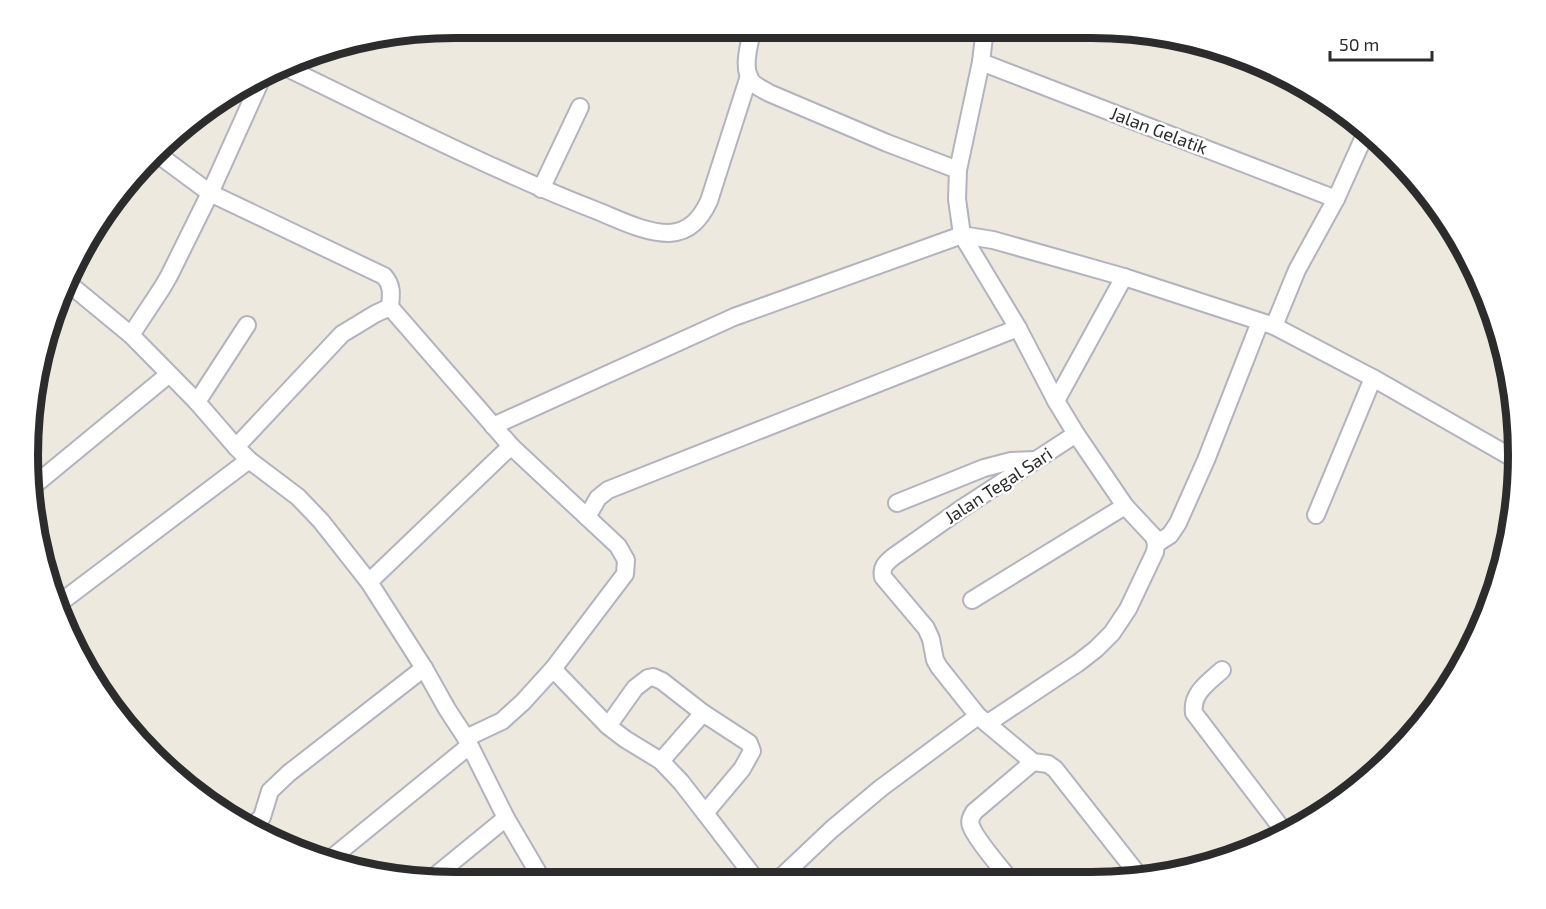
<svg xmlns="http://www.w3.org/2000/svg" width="1546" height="909" font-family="'Exo 2',sans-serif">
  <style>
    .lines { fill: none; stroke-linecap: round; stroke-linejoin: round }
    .minor-casing { stroke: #b2b3bf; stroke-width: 20 }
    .minor { stroke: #fff; stroke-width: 16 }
    .labels { text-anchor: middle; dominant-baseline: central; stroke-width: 5; stroke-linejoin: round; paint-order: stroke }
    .street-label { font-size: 18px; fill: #2c2c2c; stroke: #fff }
    .rim { fill: none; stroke: #2c2c2c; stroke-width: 8 }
  </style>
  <rect width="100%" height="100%" fill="#ede9df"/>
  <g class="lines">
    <defs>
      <g id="minor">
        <path d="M753,27C750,42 741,69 752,82C757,87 764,90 769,93L887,143L958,170L957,199L962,235L1018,328L1056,401L1076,434L961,509L893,557C886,563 881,567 883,577L926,628L931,639L935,660L939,667L978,716L1033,762L1048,764L1055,769L1140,877"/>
        <polyline points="981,62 1336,199"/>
        <path d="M285,67C387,116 490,169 595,210C618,219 644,233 669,233C690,232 701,218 709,201L749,76"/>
        <path d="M156,153L210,193L384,276C393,286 391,295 390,307"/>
        <polyline points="958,170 981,62 985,28"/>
        <polyline points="541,189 580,107"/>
        <polyline points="103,217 126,184"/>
        <polyline points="68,283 131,335 197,402 236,447 249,460 298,497 321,521 369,582 424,668 447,709 466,738 506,818 543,881"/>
        <polyline points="1274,326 1297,270 1336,199 1367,130"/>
        <polyline points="131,335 162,288 169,276 210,193 261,80"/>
        <polyline points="1056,401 1124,277"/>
        <polyline points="197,402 247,325"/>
        <polyline points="493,426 734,317 962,235 993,240 1124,277 1274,326 1373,378 1518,461"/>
        <polyline points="236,447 342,334 375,314 390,307 511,446 618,546 626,560 625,574 553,669 523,702 502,721 466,738"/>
        <polyline points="32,487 168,375"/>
        <polyline points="897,503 984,468 1011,461 1036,460"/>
        <polyline points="1316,515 1373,378"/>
        <polyline points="587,517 598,498 608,490 1018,328"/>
        <polyline points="1156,544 1170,535 1178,523 1206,460 1260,322"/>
        <polyline points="369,582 511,446"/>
        <polyline points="972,600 1125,506"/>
        <polyline points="57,605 249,460"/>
        <polyline points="553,669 608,726 625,739 661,761 681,782 705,813 742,769 752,751 749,743 703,713 662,681 653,677 648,678 635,688 608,726"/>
        <path d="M1222,670C1209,682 1191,693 1194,713L1286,834"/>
        <polyline points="988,723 1078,663 1096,649 1112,633 1128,609 1155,552 1156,544 1154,537 1125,506 1076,434"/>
        <polyline points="661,761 703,713"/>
        <polyline points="705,813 757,881"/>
        <polyline points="251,827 262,817 270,791 289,773 424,668"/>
        <polyline points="328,861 469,746"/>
        <polyline points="429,881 506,818"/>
        <polyline points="777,881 832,829 881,788 978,716"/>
        <path d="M1011,881C1001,868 976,840 971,826C969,821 971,817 974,812L1033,762"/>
      </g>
    </defs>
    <!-- minor casing -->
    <use href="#minor" class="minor-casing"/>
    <!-- minor -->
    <use href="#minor" class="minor"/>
  </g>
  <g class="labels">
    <!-- street labels -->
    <g class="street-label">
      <text transform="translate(1159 130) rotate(21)">Jalan Gelatik</text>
      <text transform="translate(998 485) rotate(-33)">Jalan Tegal Sari</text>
    </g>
  </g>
  <!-- crop -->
  <path d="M0 0H1546V909H0ZM455 38H1091A417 417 0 0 1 1508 455V455A417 417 0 0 1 1091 872H455A417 417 0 0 1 38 455V455A417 417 0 0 1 455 38Z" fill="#fff" fill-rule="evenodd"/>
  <path class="rim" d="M455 38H1091A417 417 0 0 1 1508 455V455A417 417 0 0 1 1091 872H455A417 417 0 0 1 38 455V455A417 417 0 0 1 455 38Z"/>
  <!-- scale -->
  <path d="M1330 51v9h102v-9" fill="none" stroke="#2c2c2c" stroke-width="3"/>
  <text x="1339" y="51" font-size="18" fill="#2c2c2c" stroke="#ffffff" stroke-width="4.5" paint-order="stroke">50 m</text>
</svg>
